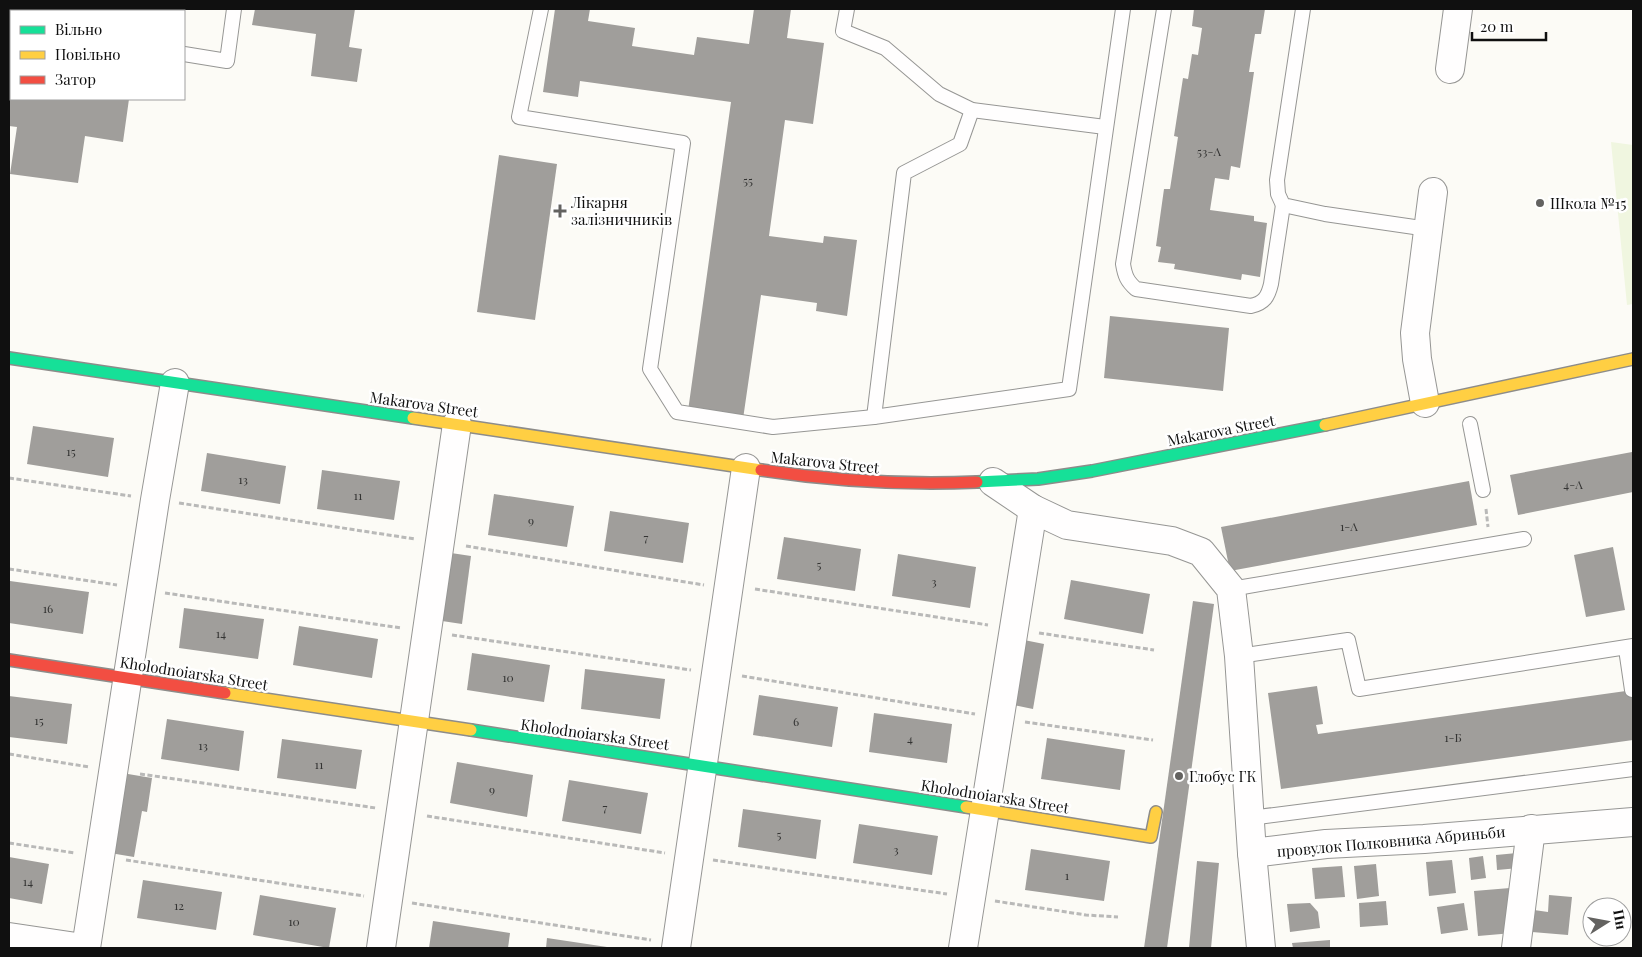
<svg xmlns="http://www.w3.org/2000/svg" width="1642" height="957" font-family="'Playfair Display',serif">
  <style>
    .pitch { fill: #f0f6e0 }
    .building { fill: #a09e9b }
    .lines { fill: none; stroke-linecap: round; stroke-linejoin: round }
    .lane-casing { stroke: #969694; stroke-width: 16 }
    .street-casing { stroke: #969694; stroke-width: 30 }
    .fast-casing { stroke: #8d8c8a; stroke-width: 14 }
    .slow-casing { stroke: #8d8c8a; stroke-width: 14 }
    .jam-casing { stroke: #8d8c8a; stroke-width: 14 }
    .path { stroke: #b9b9b8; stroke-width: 3; stroke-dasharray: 5 2.5; stroke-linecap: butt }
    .lane { stroke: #fffefe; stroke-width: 14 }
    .street { stroke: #fffefe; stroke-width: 28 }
    .fast { stroke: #16e098; stroke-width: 11 }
    .slow { stroke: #ffcf43; stroke-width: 11 }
    .jam { stroke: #f24e42; stroke-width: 11 }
    .poi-dot { fill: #636260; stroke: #fff; stroke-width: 2 }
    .labels { text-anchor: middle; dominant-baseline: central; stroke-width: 5; stroke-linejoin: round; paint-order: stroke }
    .number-label { font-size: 12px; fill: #343433 }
    .poi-label { font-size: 15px; fill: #101010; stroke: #fff; text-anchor: start }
    .street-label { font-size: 15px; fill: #101010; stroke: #fff }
  </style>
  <rect width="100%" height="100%" fill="#fcfbf6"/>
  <!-- pitch -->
  <polygon class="pitch" points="1611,142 1633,145 1633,304 1627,305"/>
  <!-- building -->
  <g class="building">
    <polygon points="255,9 355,9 349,47 362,49 357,82 311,76 316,34 252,25"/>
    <polygon points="555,9 590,9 588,21 635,28 632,46 694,55 697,37 749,44 754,9 791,9 787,38 824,43 813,124 785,120 769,236 823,243 824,236 857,240 847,316 816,311 817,303 761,295 743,419 688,411 731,102 580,81 578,97 543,92"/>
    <polygon points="1194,9 1265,9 1261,34 1255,34 1249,72 1254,72 1240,168 1231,166 1229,180 1215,178 1210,210 1254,216 1254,221 1267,223 1260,277 1242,274 1241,280 1174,269 1175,264 1158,262 1161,247 1156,246 1164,189 1170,189 1178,137 1174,136 1183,78 1188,79 1192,54 1198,55 1202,28 1192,26"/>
    <polygon points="9,67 11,68 11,99 129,99 123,142 85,136 78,183 10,174 17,127 9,126"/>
    <polygon points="499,155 557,164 535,320 477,312"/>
    <polygon points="1110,316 1229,328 1223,391 1104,378"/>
    <polygon points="33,426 114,438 108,477 27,464"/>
    <polygon points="1632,452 1633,492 1518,515 1510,475"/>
    <polygon points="207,453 286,466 280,504 201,491"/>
    <polygon points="322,470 400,481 394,520 317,509"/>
    <polygon points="1469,481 1477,525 1230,571 1221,527"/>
    <polygon points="494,494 574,506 567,547 488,535"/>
    <polygon points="610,511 689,523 683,563 604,551"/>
    <polygon points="784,537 861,549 855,591 777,579"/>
    <polygon points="1613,547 1625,610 1586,617 1574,555"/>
    <polygon points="451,553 471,556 462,624 442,621"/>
    <polygon points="898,554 976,567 970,608 892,596"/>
    <polygon points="1071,580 1150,594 1143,634 1064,619"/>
    <polygon points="10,581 89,592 83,634 9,623"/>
    <polygon points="1193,601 1214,604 1167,948 1144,948"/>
    <polygon points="184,608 264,619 258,659 179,648"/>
    <polygon points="299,626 378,639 372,678 293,665"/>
    <polygon points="1024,640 1044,644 1033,709 1013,705"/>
    <polygon points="472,653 550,665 544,702 467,690"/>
    <polygon points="585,669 665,679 660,719 581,709"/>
    <polygon points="1317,686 1323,724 1316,725 1318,734 1633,690 1633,740 1281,789 1268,693"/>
    <polygon points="759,695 838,707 832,747 753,735"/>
    <polygon points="9,696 72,704 67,744 9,737"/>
    <polygon points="874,713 952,724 947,763 869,752"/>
    <polygon points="167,719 244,731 239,771 161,759"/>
    <polygon points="1047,738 1125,750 1120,790 1041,779"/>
    <polygon points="282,739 362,750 356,789 277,778"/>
    <polygon points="457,762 533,775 527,817 450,803"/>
    <polygon points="122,773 152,778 147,812 142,811 134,857 110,853"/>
    <polygon points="569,780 648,793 641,834 562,821"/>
    <polygon points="743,809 821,820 816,859 738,847"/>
    <polygon points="859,824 938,836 932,875 853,863"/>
    <polygon points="1031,849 1110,861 1104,901 1025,890"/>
    <polygon points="1517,853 1519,868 1497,870 1496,855"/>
    <polygon points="1483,856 1486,878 1471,880 1469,858"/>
    <polygon points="9,857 49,864 42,904 9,898"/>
    <polygon points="1452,860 1456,893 1429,896 1426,862"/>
    <polygon points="1197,861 1219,863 1211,948 1189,948"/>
    <polygon points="1376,864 1379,896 1357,899 1354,866"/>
    <polygon points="1342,866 1345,897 1315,899 1312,868"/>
    <polygon points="143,880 222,892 216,930 137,918"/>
    <polygon points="1510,888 1513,933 1478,936 1474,891"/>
    <polygon points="260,895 336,908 329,948 253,935"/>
    <polygon points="1549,895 1572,897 1568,935 1532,932 1534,910 1548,912"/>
    <polygon points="1386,901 1388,925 1360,927 1359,903"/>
    <polygon points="1310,903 1318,912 1320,928 1290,932 1287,904"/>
    <polygon points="1464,903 1468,930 1441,934 1437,907"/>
    <polygon points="433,921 510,933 508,948 429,948"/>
    <polygon points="547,938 607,947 607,948 546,948"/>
    <polygon points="1330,940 1330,948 1293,948 1292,943"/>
  </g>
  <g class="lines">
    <defs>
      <g id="lane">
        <polyline points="541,9 519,117 683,143 650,369 677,412 773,427 874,417 1069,389 1123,9"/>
        <polyline points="847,9 843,31 885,48 939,94 972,110 1105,127"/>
        <path d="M1164,9L1123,264C1125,276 1127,281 1136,289L1251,306C1264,303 1268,297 1271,284L1283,205"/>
        <polyline points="1303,9 1277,180 1278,194 1283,205 1325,214 1428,229"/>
        <polyline points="152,11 152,9"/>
        <polyline points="184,54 227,61 234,9"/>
        <polyline points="874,417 904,173 960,144 972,110"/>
        <polyline points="1470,424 1483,490"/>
        <polyline points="1231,589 1524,539"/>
        <polyline points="1626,649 1632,690"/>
        <polyline points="1239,656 1348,640 1359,689 1633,646"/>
        <polyline points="1250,818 1633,769"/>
      </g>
      <g id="street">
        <polyline points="1450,69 1458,9"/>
        <polyline points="1425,403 1417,359 1415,333 1433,192"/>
        <polyline points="993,482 1033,509 1067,525 1172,541 1201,552 1231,589 1239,656 1252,853 1261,948"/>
        <polyline points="1252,853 1326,844 1424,839 1633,822"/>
        <polyline points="9,937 83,948"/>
        <polyline points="86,948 155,500 175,383"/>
        <polyline points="381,948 457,424"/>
        <polyline points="676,948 746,468"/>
        <polyline points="963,948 1033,509"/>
        <polyline points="1516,948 1531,829"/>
      </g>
      <g id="fast">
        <polyline points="9,358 413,418"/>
        <polyline points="977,482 1038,479 1092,471 1325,425"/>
        <polyline points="471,730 966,807"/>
      </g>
      <g id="slow">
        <polyline points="413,418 761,470"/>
        <polyline points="1325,425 1633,359"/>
        <polyline points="225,693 471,730"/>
        <polyline points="966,807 1151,837 1156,812"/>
      </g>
      <g id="jam">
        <path d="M761,470C833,481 904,485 977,482"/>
        <polyline points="9,660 225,693"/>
      </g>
    </defs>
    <!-- lane casing -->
    <use href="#lane" class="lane-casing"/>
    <!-- street casing -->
    <use href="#street" class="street-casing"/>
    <!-- fast casing -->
    <use href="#fast" class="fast-casing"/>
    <!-- slow casing -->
    <use href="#slow" class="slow-casing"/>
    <!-- jam casing -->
    <use href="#jam" class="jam-casing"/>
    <!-- path -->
    <g class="path">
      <polyline points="9,478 131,496"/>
      <polyline points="179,503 415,539"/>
      <polyline points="1486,509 1488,527"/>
      <polyline points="466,546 704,585"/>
      <polyline points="9,569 117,585"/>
      <polyline points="755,589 988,625"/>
      <polyline points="165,593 401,628"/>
      <polyline points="1039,633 1154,650"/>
      <polyline points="452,635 691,670"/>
      <polyline points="742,676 975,714"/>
      <polyline points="1025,722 1153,740"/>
      <polyline points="9,754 89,767"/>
      <polyline points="140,774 376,808"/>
      <polyline points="427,816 665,853"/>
      <polyline points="9,843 75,853"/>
      <polyline points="126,860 364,896"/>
      <polyline points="713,860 947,894"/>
      <polyline points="995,901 1086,915 1118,917"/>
      <polyline points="412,903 651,940"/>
    </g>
    <!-- lane -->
    <use href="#lane" class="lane"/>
    <!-- street -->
    <use href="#street" class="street"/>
    <!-- fast -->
    <use href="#fast" class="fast"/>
    <!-- slow -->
    <use href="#slow" class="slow"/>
    <!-- jam -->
    <use href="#jam" class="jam"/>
  </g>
  <!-- markers -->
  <g class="poi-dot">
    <circle cx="1540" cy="203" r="5"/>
    <path d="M557.5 203.5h5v5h5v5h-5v5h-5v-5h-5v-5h5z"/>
    <circle cx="1179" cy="776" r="5"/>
  </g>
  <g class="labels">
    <!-- number labels -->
    <g class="number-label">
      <text x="1209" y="151">53-А</text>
      <text x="748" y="180">55</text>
      <text x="71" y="451">15</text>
      <text x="243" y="479">13</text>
      <text x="1573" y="484">4-А</text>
      <text x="358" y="495">11</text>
      <text x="531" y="520">9</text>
      <text x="1349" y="526">1-А</text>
      <text x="646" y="537">7</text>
      <text x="819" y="564">5</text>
      <text x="934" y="581">3</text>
      <text x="48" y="608">16</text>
      <text x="221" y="633">14</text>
      <text x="508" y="677">10</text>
      <text x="39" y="720">15</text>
      <text x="796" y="721">6</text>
      <text x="1453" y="737">1-Б</text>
      <text x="910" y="738">4</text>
      <text x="203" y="745">13</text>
      <text x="319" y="764">11</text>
      <text x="492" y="789">9</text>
      <text x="605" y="807">7</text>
      <text x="779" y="834">5</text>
      <text x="896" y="849">3</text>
      <text x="1067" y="875">1</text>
      <text x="28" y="881">14</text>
      <text x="179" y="905">12</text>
      <text x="294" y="921">10</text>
    </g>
    <!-- poi labels -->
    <g class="poi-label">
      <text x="571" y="202">Лікарня<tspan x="571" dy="17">залізничників</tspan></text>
      <text x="1550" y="203">Школа №15</text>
      <text x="1189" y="776">Глобус ГК</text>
    </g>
    <!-- street labels -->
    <g class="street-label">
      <text transform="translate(424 404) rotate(8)">Makarova Street</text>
      <text transform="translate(1221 430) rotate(-11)">Makarova Street</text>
      <text transform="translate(825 462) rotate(6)">Makarova Street</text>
      <text transform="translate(194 673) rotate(9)">Kholodnoiarska Street</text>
      <text transform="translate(595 734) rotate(8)">Kholodnoiarska Street</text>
      <text transform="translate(995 796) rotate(9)">Kholodnoiarska Street</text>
      <text transform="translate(1391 841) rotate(-5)">провулок Полковника Абриньби</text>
    </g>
  </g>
  <!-- border -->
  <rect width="1642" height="957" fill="none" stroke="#101010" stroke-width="20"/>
  <!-- legend -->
  <rect x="10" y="10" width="175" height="90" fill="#ffffff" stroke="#9f9f9f"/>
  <rect x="20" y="26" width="25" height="8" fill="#16e098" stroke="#9f9f9f"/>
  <text x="55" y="35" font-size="15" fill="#101010">Вільно</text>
  <rect x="20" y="51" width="25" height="8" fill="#ffcf43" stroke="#9f9f9f"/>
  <text x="55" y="60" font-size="15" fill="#101010">Повільно</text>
  <rect x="20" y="76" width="25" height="8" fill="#f24e42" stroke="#9f9f9f"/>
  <text x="55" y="85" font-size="15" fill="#101010">Затор</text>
  <!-- north arrow -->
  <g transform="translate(1607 922) rotate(79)"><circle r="24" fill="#ffffff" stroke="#9f9f9f"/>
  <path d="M0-4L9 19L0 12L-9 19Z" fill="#636260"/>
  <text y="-8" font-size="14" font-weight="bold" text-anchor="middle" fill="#101010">Пн</text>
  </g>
  <!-- scale -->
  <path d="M1472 32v8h74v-8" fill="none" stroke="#101010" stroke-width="2.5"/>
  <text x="1480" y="32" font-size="15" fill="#101010" stroke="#ffffff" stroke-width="4" paint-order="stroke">20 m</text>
</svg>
